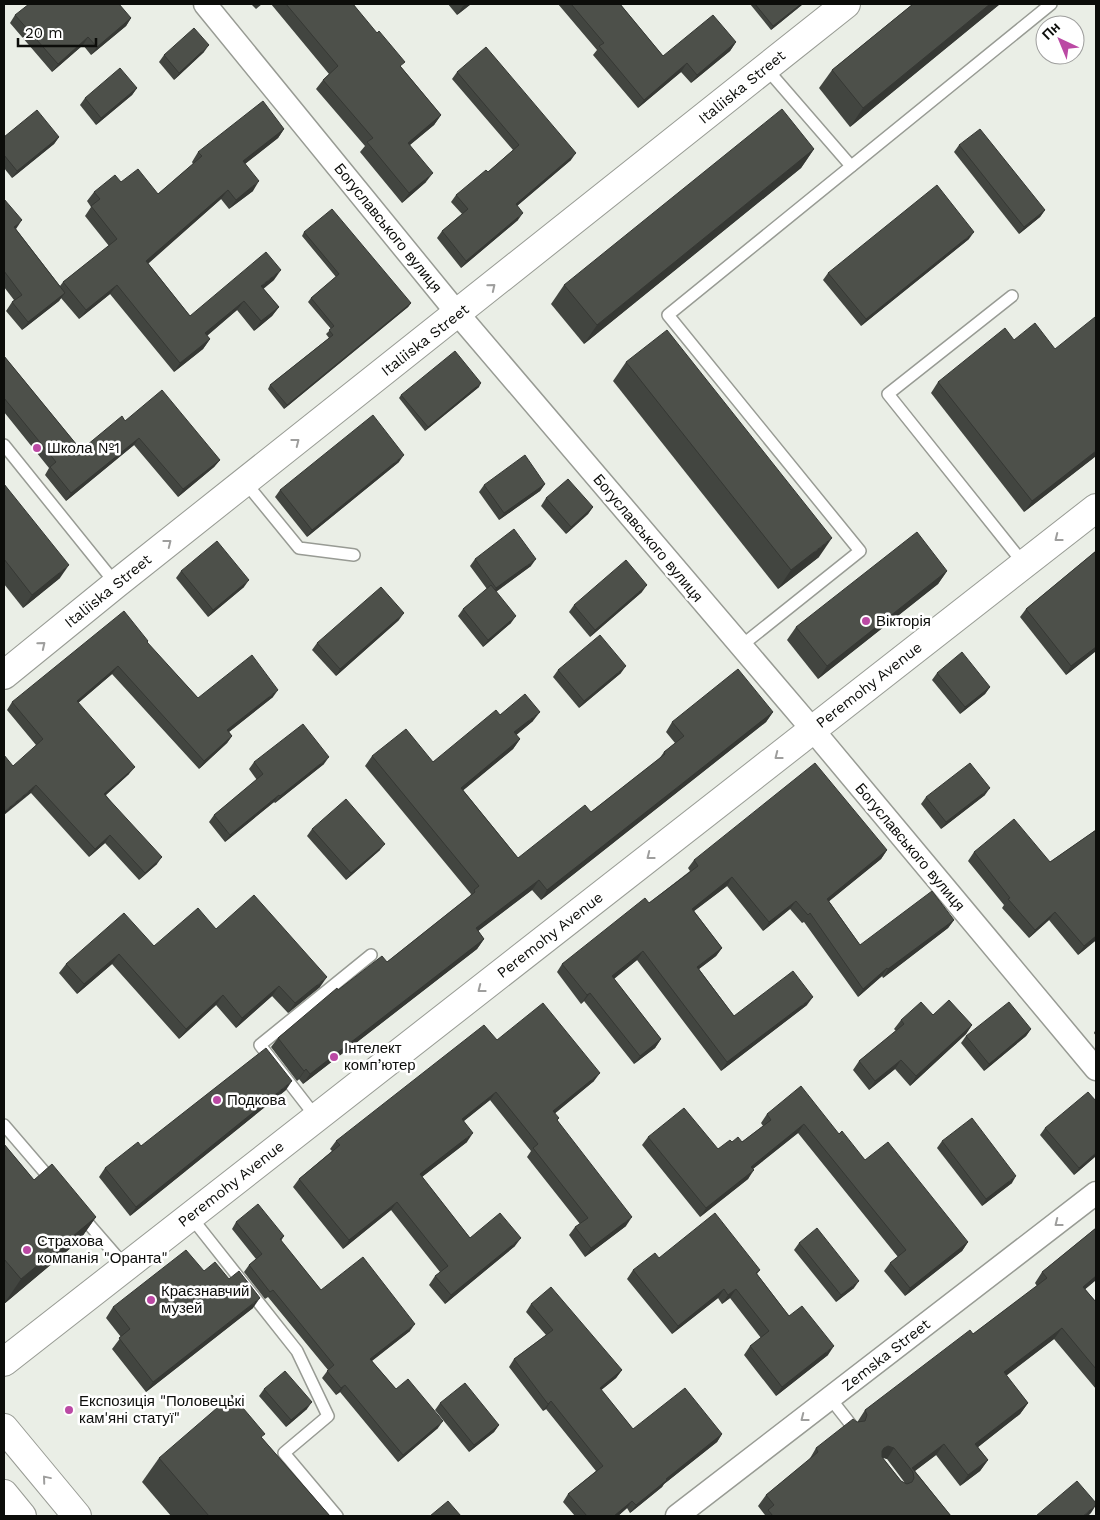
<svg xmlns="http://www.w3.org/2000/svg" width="1100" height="1520" font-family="'Work Sans',sans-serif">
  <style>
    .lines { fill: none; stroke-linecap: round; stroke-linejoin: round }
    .service-casing { stroke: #989b94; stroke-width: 14 }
    .minor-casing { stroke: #989b94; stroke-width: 25 }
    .tertiary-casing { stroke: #989b94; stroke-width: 30 }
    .secondary-casing { stroke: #989b94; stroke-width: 30 }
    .service { stroke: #fff; stroke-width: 11 }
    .minor { stroke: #fff; stroke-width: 22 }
    .tertiary { stroke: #fff; stroke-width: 28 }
    .secondary { stroke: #fff; stroke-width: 28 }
    .wall { fill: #424540; fill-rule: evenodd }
    .shaded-wall { fill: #363834 }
    .building { fill: #4d504a; stroke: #363834; fill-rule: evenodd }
    .oneway { stroke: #9e9e9d }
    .poi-dot { fill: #bb49a4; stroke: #fff; stroke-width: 2 }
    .labels { text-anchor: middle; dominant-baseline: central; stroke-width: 5; stroke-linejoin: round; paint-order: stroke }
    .street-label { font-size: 15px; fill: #0c0d0a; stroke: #fff }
    .poi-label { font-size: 15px; fill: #0c0d0a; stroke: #fff; text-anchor: start }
  </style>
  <rect width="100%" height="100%" fill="#eaeee6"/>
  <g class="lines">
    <defs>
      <g id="service">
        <polyline points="766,68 851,166"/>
        <polyline points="1012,296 888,394 1024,564"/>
        <polyline points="4,445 116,584"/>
        <polyline points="245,482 299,548 354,555"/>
        <polyline points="741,646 860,551 668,315 1051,4"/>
        <polyline points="316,1117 260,1045 371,955"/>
        <polyline points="4,1125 53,1182"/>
        <polyline points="80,1214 126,1267"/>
        <polyline points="191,1217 297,1351 328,1416 284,1453 337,1516"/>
        <polyline points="830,1398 852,1426"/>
      </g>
      <g id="minor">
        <polyline points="205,4 458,314 812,729 1096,1069"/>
        <polyline points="677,1516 1096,1193"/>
      </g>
      <polyline id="tertiary" points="4,1362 1096,508"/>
      <g id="secondary">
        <polyline points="4,675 116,584 846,4"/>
        <polyline points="4,1428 77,1516"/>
        <polyline points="4,1494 22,1516"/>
      </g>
    </defs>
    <!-- service casing -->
    <use href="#service" class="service-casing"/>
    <!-- minor casing -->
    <use href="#minor" class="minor-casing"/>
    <!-- tertiary casing -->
    <use href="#tertiary" class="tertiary-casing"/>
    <!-- secondary casing -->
    <use href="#secondary" class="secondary-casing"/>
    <!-- service -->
    <use href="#service" class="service"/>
    <!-- minor -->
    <use href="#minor" class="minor"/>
    <!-- tertiary -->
    <use href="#tertiary" class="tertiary"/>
    <!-- secondary -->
    <use href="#secondary" class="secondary"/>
  </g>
  <!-- wall -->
  <g class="wall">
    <polygon points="251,4 262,4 256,9"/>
    <polygon points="271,4 353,4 402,68 441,115 434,125 410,145 426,182 402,203 360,152 365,146 316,89 323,80 329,74"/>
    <polygon points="448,4 471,4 457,15"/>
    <polygon points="558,4 620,4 663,56 736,42 730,51 691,83 681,72 638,108 593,55 597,50"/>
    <polygon points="750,4 803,4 771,30"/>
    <polygon points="913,4 1000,4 850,127 819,88 832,70"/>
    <polygon points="15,15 131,18 126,26 91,55 83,45 52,72 10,23"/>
    <polygon points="204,52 174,80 159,62 164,55"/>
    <polygon points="457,72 571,160 517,206 518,220 461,268 437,238 442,231 462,214 451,202 456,195 488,172 513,150 452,79"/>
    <polygon points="137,88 132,95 96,125 80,105 85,98"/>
    <polygon points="284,129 278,138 245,164 253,191 229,209 221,199 148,263 190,316 274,280 263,288 279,307 272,316 254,331 237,310 207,336 210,339 203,349 174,372 110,294 79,319 61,298 59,301 22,330 6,311 12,302 14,300 4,287 4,199 16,229 60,286 63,282 109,246 85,216 91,207 87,201 94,192 121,182 158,194 193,164 192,162 198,152"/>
    <polygon points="4,137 59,137 54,144 12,178 4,168"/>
    <polygon points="959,145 1045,210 1040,217 1019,234 954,152"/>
    <polygon points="814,149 801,168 584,344 551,304 564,285"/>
    <polygon points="304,232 411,303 408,307 284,409 268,389 270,385 329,338 326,334 331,329 308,302 311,298 336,277 302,236"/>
    <polygon points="969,239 861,326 823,280 828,273"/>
    <polygon points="1014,340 1055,349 1096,456 1024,512 931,393 938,382"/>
    <polygon points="4,356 81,450 125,421 220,460 214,467 178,497 134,445 66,501 45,475 49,468 4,412"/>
    <polygon points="626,362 819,557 778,589 613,381"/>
    <polygon points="479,387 425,431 399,398 401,395"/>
    <polygon points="399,462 307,537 275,497 280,490"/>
    <polygon points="4,484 60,578 23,608 4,584"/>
    <polygon points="545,484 540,491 499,520 479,492 484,485"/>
    <polygon points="546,498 593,507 588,514 566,534 541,506"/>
    <polygon points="1096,551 1096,651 1066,675 1020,617 1026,609"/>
    <polygon points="475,559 531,566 496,592 511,623 483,647 458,616 463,609 487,589 470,566"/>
    <polygon points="181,571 244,587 208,617 176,578"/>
    <polygon points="947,571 938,584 818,679 787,640 796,627"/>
    <polygon points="642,592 590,637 569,612 574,605"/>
    <polygon points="399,620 336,676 312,650 317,643"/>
    <polygon points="147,643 198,698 273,697 229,732 232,736 227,743 199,769 112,674 78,703 129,774 106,795 157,864 139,880 105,843 89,857 31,793 36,745 7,710 12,702"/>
    <polygon points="558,670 621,673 579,708 553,677"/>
    <polygon points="937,673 990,687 985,694 960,714 932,680"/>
    <polygon points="773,712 766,722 541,900 532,890 478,931 484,939 477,949 303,1084 299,1079 297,1081 271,1047 278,1038 338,990 387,962 470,896 471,894 365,766 372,756 433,762 500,715 533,721 516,735 520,739 513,749 463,790 518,858 591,812 659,759 664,752 675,743 666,732 672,722"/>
    <polygon points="254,762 324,764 275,803 274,802 225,842 209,822 214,815 257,780 249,769"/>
    <polygon points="985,795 941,829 921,804 926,797"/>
    <polygon points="312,829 380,850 346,880 307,836"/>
    <polygon points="1096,830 1096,943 1095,941 1078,955 1049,920 1029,938 1002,908 1004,905 968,861 974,852 1050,862"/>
    <polygon points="887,850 881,859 829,901 860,945 954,920 948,928 883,978 882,976 858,997 804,922 802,923 790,909 763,931 727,886 694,911 722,948 716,956 699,969 734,1016 807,1005 721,1071 637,960 614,979 661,1039 655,1048 634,1064 584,1001 581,1004 557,972 562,964 649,903 690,871 688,868 694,860"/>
    <polygon points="216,929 320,987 288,1013 272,996 236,1028 216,1005 179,1039 112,964 77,994 59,973 66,964 154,946"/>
    <polygon points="933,1015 972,1025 966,1034 910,1086 895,1069 869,1090 853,1070 859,1061 896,1031 894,1029 901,1020"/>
    <polygon points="1031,1029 1026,1036 984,1071 961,1043 966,1036"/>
    <polygon points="1096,1029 1096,1036 1094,1033"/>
    <polygon points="497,1040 594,1081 555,1113 557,1120 626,1226 585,1257 569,1235 575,1227 580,1224 527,1157 531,1151 490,1100 464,1121 467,1142 422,1177 470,1238 515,1246 445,1304 429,1285 435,1276 440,1272 391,1210 343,1249 293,1187 299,1179 332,1151 330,1149 336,1141"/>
    <polygon points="286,1090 130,1216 99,1177 105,1168 141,1146"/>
    <polygon points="767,1114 839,1134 865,1160 968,1242 962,1251 905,1296 884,1271 890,1263 898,1257 798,1133 753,1169 748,1179 700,1217 642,1145 648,1137 718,1149 732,1142 742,1142 763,1126 761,1123"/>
    <polygon points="1045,1128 1096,1156 1074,1175 1040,1135"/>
    <polygon points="942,1141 1012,1183 982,1206 937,1148"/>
    <polygon points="4,1144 34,1180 96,1217 79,1241 4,1304"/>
    <polygon points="236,1222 284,1236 281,1241 321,1290 410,1331 372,1361 396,1389 438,1428 398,1462 340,1392 336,1395 322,1378 328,1370 268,1297 265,1299 244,1272 249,1265 256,1259 232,1229"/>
    <path d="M1096,1228V1280L1085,1289L1096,1302V1389L1054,1339L1006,1376L1028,1403L1020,1414L978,1447L988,1460L980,1471L960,1486L936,1455L915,1471L951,1516H764L765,1515L758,1506L766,1495L809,1460L816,1448L858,1422V1421L865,1410L973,1334L1037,1286L1035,1283L1042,1272ZM882,1457L887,1459L905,1483L901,1481Z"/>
    <polygon points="799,1243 854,1288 836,1302 794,1250"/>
    <polygon points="659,1258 760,1270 757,1274 789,1316 828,1355 776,1396 744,1355 750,1346 761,1338 730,1298 722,1304 718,1298 672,1334 627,1279 633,1270"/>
    <polygon points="204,1271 229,1279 253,1308 146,1392 112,1349 121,1337 106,1318 113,1307"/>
    <polygon points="531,1304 622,1370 616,1378 601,1390 633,1429 722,1434 717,1442 664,1484 662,1487 630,1513 627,1508 618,1516 575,1516 563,1502 568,1494 596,1471 546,1409 543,1411 509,1367 514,1359 546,1335 526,1312"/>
    <polygon points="264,1389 307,1409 286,1427 259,1396"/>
    <polygon points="440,1403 499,1425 494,1432 469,1452 435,1410"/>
    <polygon points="262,1438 330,1516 171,1516 142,1482 159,1458"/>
  </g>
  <!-- shaded-wall -->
  <g class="shaded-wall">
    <polygon points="466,4 471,4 457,15 463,6"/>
    <polygon points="801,4 803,4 771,30 773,26"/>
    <polygon points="990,4 1000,4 850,127 863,108"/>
    <polygon points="131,18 126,26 91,55 97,47"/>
    <polygon points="88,37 83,45 52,72 58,64"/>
    <polygon points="736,42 730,51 691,83 697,75"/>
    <polygon points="209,45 204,52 174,80 179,73"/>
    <polygon points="687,63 681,72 638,108 644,100"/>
    <polygon points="137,88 132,95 96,125 101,118"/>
    <polygon points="441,115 434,125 401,152 408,143"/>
    <polygon points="284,129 278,138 237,170 243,161"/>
    <polygon points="59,137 54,144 12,178 17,171"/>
    <polygon points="814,149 801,168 584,344 597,325"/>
    <polygon points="576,153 571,160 511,211 516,204"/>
    <polygon points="433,173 426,182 402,203 409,193"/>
    <polygon points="259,181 253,191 229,209 236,200"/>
    <polygon points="228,190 221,199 140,271 146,261"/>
    <polygon points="1045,210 1040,217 1019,234 1024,227"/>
    <polygon points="523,213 518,220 461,268 466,261"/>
    <polygon points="22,220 16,229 14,227"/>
    <polygon points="974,232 969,239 861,326 866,319"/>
    <polygon points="281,270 274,280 255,296 261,286"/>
    <polygon points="117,285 110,294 79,319 86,310"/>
    <polygon points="65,293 59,301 22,330 28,322"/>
    <polygon points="244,301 237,310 198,343 205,333"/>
    <polygon points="411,303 408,307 284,409 287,405"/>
    <polygon points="279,307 272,316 254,331 261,321"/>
    <polygon points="210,339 203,349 174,372 180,363"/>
    <polygon points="481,383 479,387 425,431 428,427"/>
    <polygon points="139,438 134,445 66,501 71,493"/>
    <polygon points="1096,451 1096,456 1024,512 1032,501"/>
    <polygon points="404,455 399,462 307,537 312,530"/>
    <polygon points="220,460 214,467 178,497 183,489"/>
    <polygon points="545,484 540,491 499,520 504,513"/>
    <polygon points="593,507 588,514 566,534 571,527"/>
    <polygon points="832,538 819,557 778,589 791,570"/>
    <polygon points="536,559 531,566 491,595 496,588"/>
    <polygon points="69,565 60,578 23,608 32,595"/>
    <polygon points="947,571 938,584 818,679 827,666"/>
    <polygon points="249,580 244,587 208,617 213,610"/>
    <polygon points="647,585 642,592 590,637 595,630"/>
    <polygon points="404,613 399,620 336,676 340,669"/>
    <polygon points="516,616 511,623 483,647 488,640"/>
    <polygon points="1096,647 1096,651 1066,675 1071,666"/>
    <polygon points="118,666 112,674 71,709 77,701"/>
    <polygon points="626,666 621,673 579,708 584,701"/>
    <polygon points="990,687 985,694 960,714 965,707"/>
    <polygon points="278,690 273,697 221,738 227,730"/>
    <polygon points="540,712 533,721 508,742 514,732"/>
    <polygon points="773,712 766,722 541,900 547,890"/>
    <polygon points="232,736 227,743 199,769 204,761"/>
    <polygon points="520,739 513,749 454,798 461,788"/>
    <polygon points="329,757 324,764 275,803 280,796"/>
    <polygon points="135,767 129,774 99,801 104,794"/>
    <polygon points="36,785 31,793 4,815 4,812"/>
    <polygon points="990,788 985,795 941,829 946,822"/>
    <polygon points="279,795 274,802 225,842 230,835"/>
    <polygon points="110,835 105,843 89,857 95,849"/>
    <polygon points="385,844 380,850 346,880 351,873"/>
    <polygon points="887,850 881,859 822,907 827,899"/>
    <polygon points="162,857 157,864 139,880 145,873"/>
    <polygon points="732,877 727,886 686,917 692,909"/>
    <polygon points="539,880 532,890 469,938 476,928"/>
    <polygon points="796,901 790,909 763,931 769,922"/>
    <polygon points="1055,912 1049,920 1029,938 1035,930"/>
    <polygon points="954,920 948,928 883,978 888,969"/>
    <polygon points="1096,936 1096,939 1095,941 1078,955 1084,946"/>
    <polygon points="484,939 477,949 303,1084 310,1074"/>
    <polygon points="722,948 716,956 691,975 697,967"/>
    <polygon points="643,951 637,960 606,985 612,976"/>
    <polygon points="119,954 112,964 77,994 84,984"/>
    <polygon points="887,968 882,976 858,997 863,989"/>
    <polygon points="327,977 320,987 288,1013 295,1003"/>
    <polygon points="279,986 272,996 236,1028 242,1018"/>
    <polygon points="590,993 584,1001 581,1004 587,995"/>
    <polygon points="223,995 216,1005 179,1039 186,1029"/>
    <polygon points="813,997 807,1005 721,1071 727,1062"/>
    <polygon points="972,1025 966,1034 910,1086 916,1076"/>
    <polygon points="1031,1029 1026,1036 984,1071 989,1064"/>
    <polygon points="661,1039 655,1048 634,1064 640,1056"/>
    <polygon points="901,1060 895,1069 869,1090 875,1081"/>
    <polygon points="306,1069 299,1079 297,1081 304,1071"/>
    <polygon points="600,1073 594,1081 547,1120 553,1111"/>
    <polygon points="292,1081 286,1090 130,1216 136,1207"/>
    <polygon points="496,1092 490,1100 456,1127 462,1119"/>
    <polygon points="804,1124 798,1133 745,1175 751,1167"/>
    <polygon points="473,1133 467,1142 414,1183 420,1174"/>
    <polygon points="1096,1153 1096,1156 1074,1175 1079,1168"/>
    <polygon points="754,1170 748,1179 700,1217 706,1208"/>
    <polygon points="1016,1176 1012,1183 982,1206 986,1199"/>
    <polygon points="397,1202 391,1210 343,1249 349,1240"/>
    <polygon points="96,1217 79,1241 4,1304 21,1279"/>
    <polygon points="632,1217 626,1226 585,1257 591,1248"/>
    <polygon points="521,1238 515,1246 445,1304 451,1295"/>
    <polygon points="968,1242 962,1251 905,1296 910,1288"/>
    <polygon points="1096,1276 1096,1280 1076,1297 1083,1287"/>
    <polygon points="859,1281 854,1288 836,1302 841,1295"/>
    <polygon points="724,1289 718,1298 672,1334 678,1326"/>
    <polygon points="736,1289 730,1298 722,1304 728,1295"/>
    <polygon points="260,1298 253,1308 146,1392 153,1382"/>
    <polygon points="415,1324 410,1331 365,1366 370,1359"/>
    <polygon points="1062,1328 1054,1339 996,1383 1004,1372"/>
    <polygon points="834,1346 828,1355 776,1396 782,1387"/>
    <polygon points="622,1370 616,1378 594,1396 600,1388"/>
    <polygon points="345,1385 340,1392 336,1395 341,1388"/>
    <polygon points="551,1401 546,1409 543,1411 548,1404"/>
    <polygon points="312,1402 307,1409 286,1427 291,1420"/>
    <polygon points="1028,1403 1020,1414 968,1455 975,1444"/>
    <polygon points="443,1421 438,1428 398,1462 403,1455"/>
    <polygon points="499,1425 494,1432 469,1452 474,1445"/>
    <polygon points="722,1434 717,1442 664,1484 662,1487 630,1513 636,1505 666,1479"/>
    <polygon points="944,1444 936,1455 912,1473 913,1472 912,1468"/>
    <polygon points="888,1446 894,1448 887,1459 880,1457 876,1458 884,1448"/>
    <polygon points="988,1460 980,1471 960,1486 968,1475"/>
    <polygon points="632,1501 627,1508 618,1516 614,1516"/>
    <polygon points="1096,1505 1091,1513 1088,1516 1083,1516"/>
  </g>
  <!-- building -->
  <g class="building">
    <polygon points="29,4 119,4 131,18 97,47 88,37 58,64 15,15"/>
    <polygon points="286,4 353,4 377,33 379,31 405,62 400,66 441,115 408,143 433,173 409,193 367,142 373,138 323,80 338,66"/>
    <polygon points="571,4 620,4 663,56 713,15 736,42 697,75 687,63 644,100 599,46 604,43"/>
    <polygon points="755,4 801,4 773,26"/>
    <polygon points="913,4 990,4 863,108 832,70"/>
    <polygon points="194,28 209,45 179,73 164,55"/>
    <polygon points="486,47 576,153 516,204 523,213 466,261 442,231 468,209 456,195 486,170 488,172 519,145 457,72"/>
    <polygon points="120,68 137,88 101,118 85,98"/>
    <polygon points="263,101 284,129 243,161 259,181 236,200 228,190 146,261 190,316 266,252 281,270 261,286 279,307 261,321 244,301 205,333 210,339 180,363 117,285 86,310 63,282 117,239 91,206 100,199 94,192 115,175 121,182 138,169 158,194 202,156 198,152"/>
    <polygon points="782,109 814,149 597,325 564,285"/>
    <polygon points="37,110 59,137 17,171 4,155 4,137"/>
    <polygon points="980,129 1045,210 1024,227 959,145"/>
    <polygon points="937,185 974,232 866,319 828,273"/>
    <polygon points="4,199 22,220 14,227 65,293 28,322 12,302 22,295 4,271"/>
    <polygon points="332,209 411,303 287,405 270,385 333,335 329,330 334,326 311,298 339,274 304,232"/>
    <polygon points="1095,317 1096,318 1096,451 1032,501 938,382 1005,328 1014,340 1035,323 1055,349"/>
    <polygon points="667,330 832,538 791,570 626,362"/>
    <polygon points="455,351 481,383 428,427 401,395"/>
    <polygon points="4,356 81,450 122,416 125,421 162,390 220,460 183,489 139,438 71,493 50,467 56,462 4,398"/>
    <polygon points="373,415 404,455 312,530 280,490"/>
    <polygon points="525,455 545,484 504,513 484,485"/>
    <polygon points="568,479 593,507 571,527 546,498"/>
    <polygon points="4,484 69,565 32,595 4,559"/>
    <polygon points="514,529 536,559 496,588 475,559"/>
    <polygon points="917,532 947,571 827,666 796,627"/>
    <polygon points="217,541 249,580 213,610 181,571"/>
    <polygon points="1096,551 1096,647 1071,666 1026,609"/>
    <polygon points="626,560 647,585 595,630 574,605"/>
    <polygon points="491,585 516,616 488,640 463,609"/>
    <polygon points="381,587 404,613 340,669 317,643"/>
    <polygon points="124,611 148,641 147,642 198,698 252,655 278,690 227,730 232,736 204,761 118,666 77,701 135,767 104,794 162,857 145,873 110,835 95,849 36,785 4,812 4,755 13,766 43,739 12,702"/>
    <polygon points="600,635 626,666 584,701 558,670"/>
    <polygon points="962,652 990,687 965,707 937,673"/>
    <polygon points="738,669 773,712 547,890 539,880 476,928 484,939 310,1074 306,1069 304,1071 278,1038 337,988 338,990 382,956 387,962 475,892 474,890 479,886 372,756 406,729 433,762 496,710 500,715 525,694 540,712 514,732 520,739 461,788 518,858 585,805 591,812 665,754 664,752 684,736 672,722"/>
    <polygon points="303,724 329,757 280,796 279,795 230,835 214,815 263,774 254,762"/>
    <polygon points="815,763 887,850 827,899 860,945 932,891 954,920 888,969 887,968 863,989 810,913 808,915 796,901 769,922 732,877 692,909 722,948 697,967 734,1016 793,971 813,997 727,1062 643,951 612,976 661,1039 640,1056 590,993 587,995 562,964 645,898 649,903 698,866 694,860"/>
    <polygon points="970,763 990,788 946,822 926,797"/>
    <polygon points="346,799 385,844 351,873 312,829"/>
    <polygon points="1014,819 1050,862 1096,830 1096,936 1084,946 1055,912 1035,930 1008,899 1010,898 974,852"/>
    <polygon points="254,895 327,977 295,1003 279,986 242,1018 223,995 186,1029 119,954 84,984 66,964 124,913 154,946 198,908 216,929"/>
    <polygon points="949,1000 972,1025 916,1076 901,1060 875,1081 859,1061 904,1024 901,1020 921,1002 933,1015"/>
    <polygon points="1009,1002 1031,1029 989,1064 966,1036"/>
    <polygon points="543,1003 600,1073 553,1111 559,1118 557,1120 632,1217 591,1248 575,1227 588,1218 533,1148 538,1144 496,1092 462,1119 473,1133 420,1174 470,1238 500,1213 521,1238 451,1295 435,1276 448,1266 397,1202 349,1240 299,1179 340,1145 336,1141 484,1025 497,1040"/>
    <polygon points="266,1048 292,1081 136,1207 105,1168 138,1142 141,1146"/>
    <polygon points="801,1086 839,1134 842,1131 865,1160 888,1142 968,1242 910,1288 890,1263 906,1250 804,1124 751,1167 754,1170 706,1208 648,1137 684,1108 718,1149 730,1140 732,1142 738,1137 742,1142 771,1120 767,1114"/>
    <polygon points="1088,1092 1096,1101 1096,1153 1079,1168 1045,1128"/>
    <polygon points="972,1118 1016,1176 986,1199 942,1141"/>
    <polygon points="4,1144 34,1180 52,1164 96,1217 21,1279 4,1259"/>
    <polygon points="258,1204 284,1236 280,1239 321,1290 363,1257 415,1324 370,1359 396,1389 408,1379 443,1421 403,1455 345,1385 341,1388 327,1371 334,1365 273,1290 270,1292 249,1265 262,1254 236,1222"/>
    <polygon points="715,1213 760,1270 756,1273 789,1316 802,1306 834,1346 782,1387 750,1346 769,1331 736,1289 728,1295 724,1289 678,1326 633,1270 655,1253 659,1258"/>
    <polygon points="817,1228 859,1281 841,1295 799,1243"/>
    <path d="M1096,1228V1276L1083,1287L1096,1302V1369L1062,1328L1004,1372L1028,1403L975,1444L988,1460L968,1475L944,1444L912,1468L951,1516H773L768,1510L774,1505L766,1495L818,1452L816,1448L853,1419L857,1422L865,1421L867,1415L865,1410L970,1330L973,1334L1047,1278L1042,1272ZM888,1446L894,1448L913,1472L914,1478L912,1482L907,1484L901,1481L882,1457V1451L884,1448Z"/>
    <polygon points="186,1250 204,1271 215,1262 229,1279 239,1271 260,1298 153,1382 119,1338 130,1329 113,1307"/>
    <polygon points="551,1287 622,1370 600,1388 633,1429 685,1388 722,1434 666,1479 667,1480 636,1505 632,1501 614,1516 587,1516 568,1494 603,1466 551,1401 548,1404 514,1359 553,1330 531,1304"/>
    <polygon points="285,1371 312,1402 291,1420 264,1389"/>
    <polygon points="465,1383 499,1425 474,1445 440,1403"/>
    <polygon points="232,1395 265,1434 261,1437 330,1516 209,1516 159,1458"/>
    <polygon points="1077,1481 1096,1503 1096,1505 1083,1516 1036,1516"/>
    <polygon points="448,1501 461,1516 430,1516"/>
  </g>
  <!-- one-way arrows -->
  <defs><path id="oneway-chevron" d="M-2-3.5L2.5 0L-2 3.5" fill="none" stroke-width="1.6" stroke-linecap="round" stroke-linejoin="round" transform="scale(1.25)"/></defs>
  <g class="oneway">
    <use href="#oneway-chevron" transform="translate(492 287) rotate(-39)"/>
    <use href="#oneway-chevron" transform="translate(296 442) rotate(-38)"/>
    <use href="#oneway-chevron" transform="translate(1058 538) rotate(142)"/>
    <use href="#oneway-chevron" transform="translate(168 543) rotate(-38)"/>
    <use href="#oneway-chevron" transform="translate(42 645) rotate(-39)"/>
    <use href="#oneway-chevron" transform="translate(778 756) rotate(142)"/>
    <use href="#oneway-chevron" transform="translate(650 856) rotate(142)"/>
    <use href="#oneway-chevron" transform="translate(481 989) rotate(142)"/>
    <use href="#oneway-chevron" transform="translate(1058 1223) rotate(142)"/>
    <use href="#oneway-chevron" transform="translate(804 1418) rotate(142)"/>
    <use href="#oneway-chevron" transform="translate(46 1479) rotate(-130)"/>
  </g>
  <!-- markers -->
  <g class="poi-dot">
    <circle cx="37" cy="448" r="5"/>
    <circle cx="866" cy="621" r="5"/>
    <circle cx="334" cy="1057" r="5"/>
    <circle cx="217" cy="1100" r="5"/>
    <circle cx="27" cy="1250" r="5"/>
    <circle cx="151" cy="1300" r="5"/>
    <circle cx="69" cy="1410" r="5"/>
  </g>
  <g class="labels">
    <!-- street labels -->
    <g class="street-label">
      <text transform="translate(742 87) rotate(-39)">Italiiska Street</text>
      <text transform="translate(388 228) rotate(51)">Богуславського вулиця</text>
      <text transform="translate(425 340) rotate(-38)">Italiiska Street</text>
      <text transform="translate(648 538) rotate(50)">Богуславського вулиця</text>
      <text transform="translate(108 591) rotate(-39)">Italiiska Street</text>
      <text transform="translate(869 685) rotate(-38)">Peremohy Avenue</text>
      <text transform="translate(910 847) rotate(50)">Богуславського вулиця</text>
      <text transform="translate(550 935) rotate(-38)">Peremohy Avenue</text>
      <text transform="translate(231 1184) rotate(-38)">Peremohy Avenue</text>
      <text transform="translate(886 1355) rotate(-38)">Zemska Street</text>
    </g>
    <!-- poi labels -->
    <g class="poi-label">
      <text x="47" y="448">Школа №1</text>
      <text x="876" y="621">Вікторія</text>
      <text x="344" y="1048">Інтелект<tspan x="344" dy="17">комп’ютер</tspan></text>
      <text x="227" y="1100">Подкова</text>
      <text x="37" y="1241">Страхова<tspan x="37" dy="17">компанія "Оранта"</tspan></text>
      <text x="161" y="1291">Краєзнавчий<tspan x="161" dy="17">музей</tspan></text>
      <text x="79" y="1401">Експозиція "Половецькі<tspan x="79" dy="17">кам'яні статуї"</tspan></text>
    </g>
  </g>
  <!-- border -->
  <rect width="1100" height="1520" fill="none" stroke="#0c0d0a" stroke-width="10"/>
  <!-- north arrow -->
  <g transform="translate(1060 40) rotate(316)"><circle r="24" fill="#ffffff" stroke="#9e9e9d"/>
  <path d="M0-4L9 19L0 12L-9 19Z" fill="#bb49a4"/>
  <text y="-8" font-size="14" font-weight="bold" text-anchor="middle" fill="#0c0d0a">Пн</text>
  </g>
  <!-- scale -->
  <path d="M18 38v8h78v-8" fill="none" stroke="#0c0d0a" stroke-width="2.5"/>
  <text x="25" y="38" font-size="15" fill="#0c0d0a" stroke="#ffffff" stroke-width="4" paint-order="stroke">20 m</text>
</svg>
